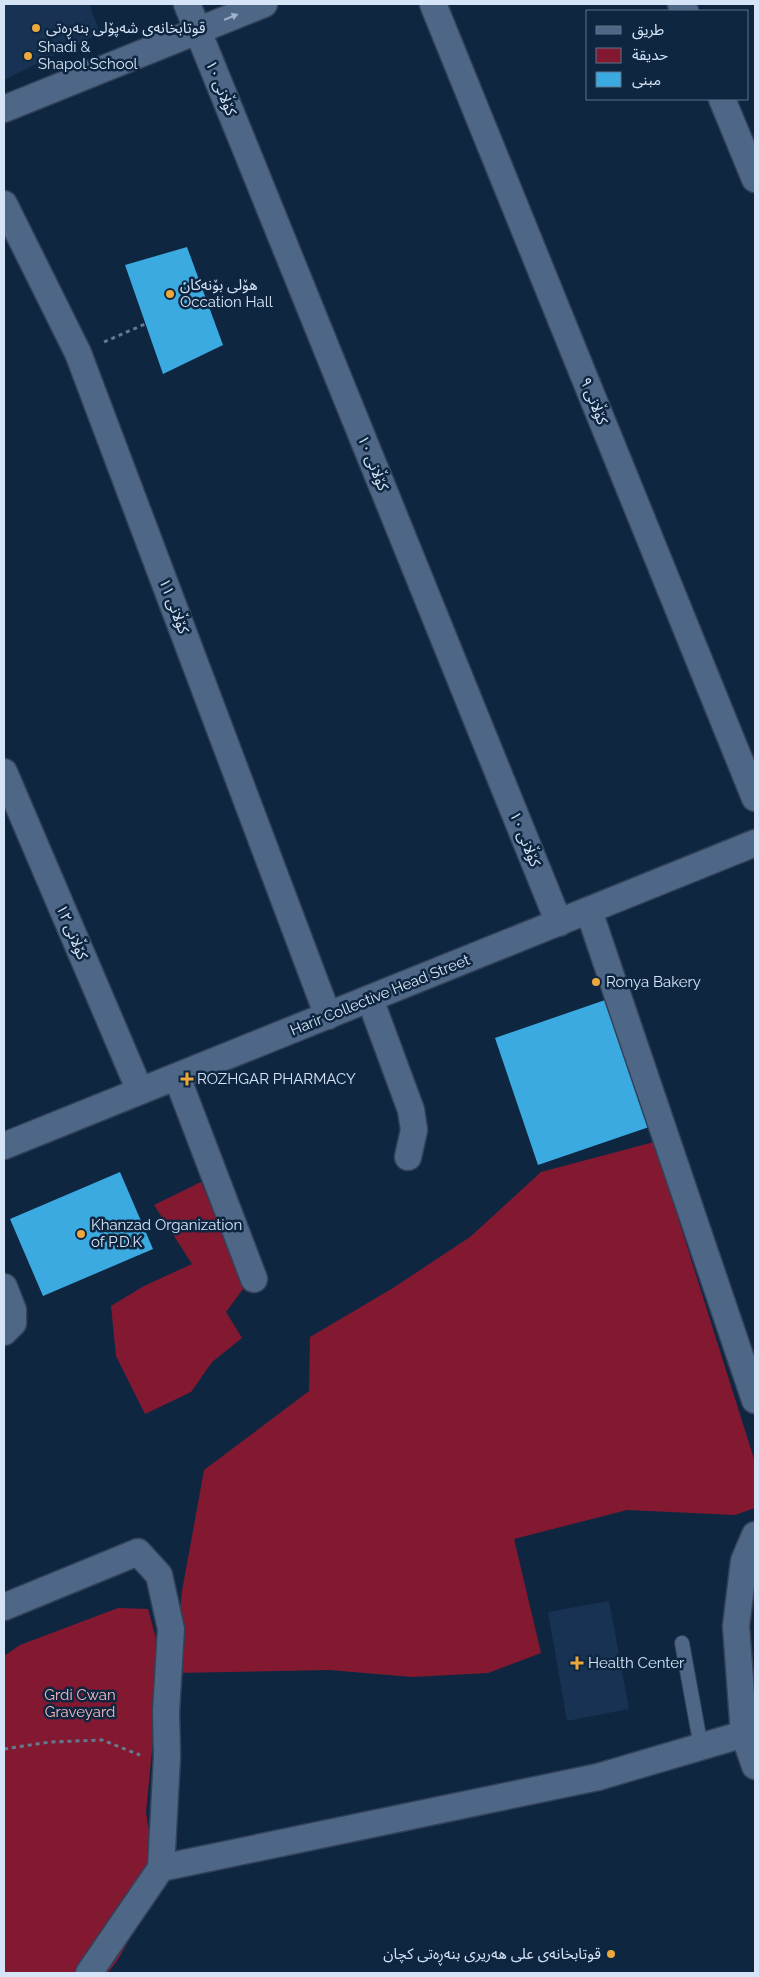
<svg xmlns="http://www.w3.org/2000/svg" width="759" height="1977" font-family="Raleway,'Noto Sans Arabic',sans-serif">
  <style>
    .built { fill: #173252 }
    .green { fill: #831931 }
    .building { fill: #3baae0 }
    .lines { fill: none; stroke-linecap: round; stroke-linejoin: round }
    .service-casing { stroke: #334159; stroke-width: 16 }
    .minor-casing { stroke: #334159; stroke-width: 29 }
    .path { stroke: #657990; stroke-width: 3; stroke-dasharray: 4 4; stroke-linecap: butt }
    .service { stroke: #4e6787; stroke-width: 14 }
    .minor { stroke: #4e6787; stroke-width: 26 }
    .oneway { fill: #9fb2ca }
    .poi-dot { fill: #eda83c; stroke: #0f2641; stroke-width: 2 }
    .labels { text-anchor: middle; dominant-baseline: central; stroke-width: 5; stroke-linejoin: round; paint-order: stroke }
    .poi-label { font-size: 15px; fill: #d5e4f6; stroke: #0f2641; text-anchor: start }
    .street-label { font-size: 15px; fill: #d5e4f6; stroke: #0f2641 }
    .park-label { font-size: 15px; fill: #fababe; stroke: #0f2641 }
  </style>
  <rect width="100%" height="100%" fill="#0f2641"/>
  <!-- built -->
  <g class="built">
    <polygon points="4,4 89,4 100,33 4,80"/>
    <polygon points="609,1601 629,1709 567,1721 548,1612"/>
  </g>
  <!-- green -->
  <g class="green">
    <polygon points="654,1142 755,1462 755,1508 735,1515 627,1510 514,1539 541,1653 488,1673 412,1677 329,1670 174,1673 182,1591 204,1470 309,1391 310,1337 393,1288 470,1237 541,1172"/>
    <polygon points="201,1182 246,1285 226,1312 242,1338 212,1362 191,1392 145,1414 116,1356 111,1306 144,1286 192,1264 154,1205"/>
    <polygon points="118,1608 148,1609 161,1657 146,1812 158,1888 119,1958 108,1973 4,1973 4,1656 20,1645"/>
  </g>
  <!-- building -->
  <g class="building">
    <polygon points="187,247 223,345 163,374 125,265"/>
    <polygon points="608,999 652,1126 538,1165 495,1038"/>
    <polygon points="120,1172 153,1249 43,1296 10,1219"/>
  </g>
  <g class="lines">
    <defs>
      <polyline id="service" points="682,1643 701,1747"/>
      <g id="minor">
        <polyline points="187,4 559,923"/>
        <polyline points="433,4 755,798"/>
        <polyline points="681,4 685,11"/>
        <polyline points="722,99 755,179"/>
        <polyline points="4,109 264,4"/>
        <polyline points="4,204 78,353 328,1016"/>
        <polyline points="4,772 140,1091"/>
        <polyline points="589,911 755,1400"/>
        <polyline points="370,999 411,1110 414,1130 408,1157"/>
        <polyline points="177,1077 254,1279"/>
        <polyline points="4,1146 755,843"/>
        <polyline points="4,1287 13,1310 13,1323 4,1332"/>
        <polyline points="755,1535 744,1561 736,1626 744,1734 755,1766"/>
        <polyline points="4,1607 138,1552 159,1575 171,1629 166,1712 167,1757 161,1868 89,1973"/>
        <polyline points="161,1868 598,1777 744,1734"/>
      </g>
    </defs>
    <!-- service casing -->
    <use href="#service" class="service-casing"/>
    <!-- minor casing -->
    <use href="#minor" class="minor-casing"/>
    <!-- path -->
    <g class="path">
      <polyline points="104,342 145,324"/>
      <polyline points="4,1749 50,1742 102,1740 140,1755"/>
    </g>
    <!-- service -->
    <use href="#service" class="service"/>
    <!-- minor -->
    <use href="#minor" class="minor"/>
  </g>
  <!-- one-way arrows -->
  <defs><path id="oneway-solid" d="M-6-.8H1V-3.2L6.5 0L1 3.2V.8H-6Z" transform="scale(1.25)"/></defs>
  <use class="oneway" href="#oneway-solid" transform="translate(231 17) rotate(-22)"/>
  <!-- markers -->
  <g class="poi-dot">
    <circle cx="36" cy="28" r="5"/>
    <circle cx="28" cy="56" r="5"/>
    <circle cx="170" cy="294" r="5"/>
    <circle cx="596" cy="982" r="5"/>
    <path d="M184.5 1071.5h5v5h5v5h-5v5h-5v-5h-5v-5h5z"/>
    <circle cx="81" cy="1234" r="5"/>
    <path d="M574.5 1655.5h5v5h5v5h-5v5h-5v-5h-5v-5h5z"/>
    <circle cx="611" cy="1954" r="5"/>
  </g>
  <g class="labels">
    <!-- poi labels -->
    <g class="poi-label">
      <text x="46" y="28">قوتابخانەی شەپۆلی بنەڕەتی</text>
      <text x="38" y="47">Shadi &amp;<tspan x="38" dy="17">Shapol School</tspan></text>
      <text x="180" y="285">هۆلی بۆنەکان<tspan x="180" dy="17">Occation Hall</tspan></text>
      <text x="606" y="982">Ronya Bakery</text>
      <text x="197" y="1079">ROZHGAR PHARMACY</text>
      <text x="91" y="1225">Khanzad Organization<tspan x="91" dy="17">of P.D.K</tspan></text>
      <text x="588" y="1663">Health Center</text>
      <text x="601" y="1954" text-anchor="end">قوتابخانەی علی هەریری بنەڕەتی کچان</text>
    </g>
    <!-- street labels -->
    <g class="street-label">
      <text transform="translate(221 88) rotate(68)">کۆڵانی ١٠</text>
      <text transform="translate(594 401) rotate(68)">کۆڵانی ٩</text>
      <text transform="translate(373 463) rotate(68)">کۆڵانی ١٠</text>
      <text transform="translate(174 606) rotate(69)">کۆڵانی ١١</text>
      <text transform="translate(525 839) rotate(68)">کۆڵانی ١٠</text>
      <text transform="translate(72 932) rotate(67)">کۆڵانی ١٢</text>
      <text transform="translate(380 995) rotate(-22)">Harir Collective Head Street</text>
    </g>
    <!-- park labels -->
    <g class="park-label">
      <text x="80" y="1695">Grdi Cwan<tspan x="80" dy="17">Graveyard</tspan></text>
    </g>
  </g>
  <!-- border -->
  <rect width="759" height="1977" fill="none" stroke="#d5e4f6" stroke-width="10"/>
  <!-- legend -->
  <rect x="586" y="10" width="162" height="90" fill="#0f2641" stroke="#5e7289"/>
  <rect x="596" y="26" width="25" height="8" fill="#4e6787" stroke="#5e7289"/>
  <text x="632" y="35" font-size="15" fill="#d5e4f6">طريق</text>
  <rect x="596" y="48" width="25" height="15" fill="#831931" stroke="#5e7289"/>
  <text x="632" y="60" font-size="15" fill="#d5e4f6">حديقة</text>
  <rect x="596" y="72" width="25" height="15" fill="#3baae0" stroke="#5e7289"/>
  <text x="632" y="85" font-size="15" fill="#d5e4f6">مبنى</text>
</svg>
